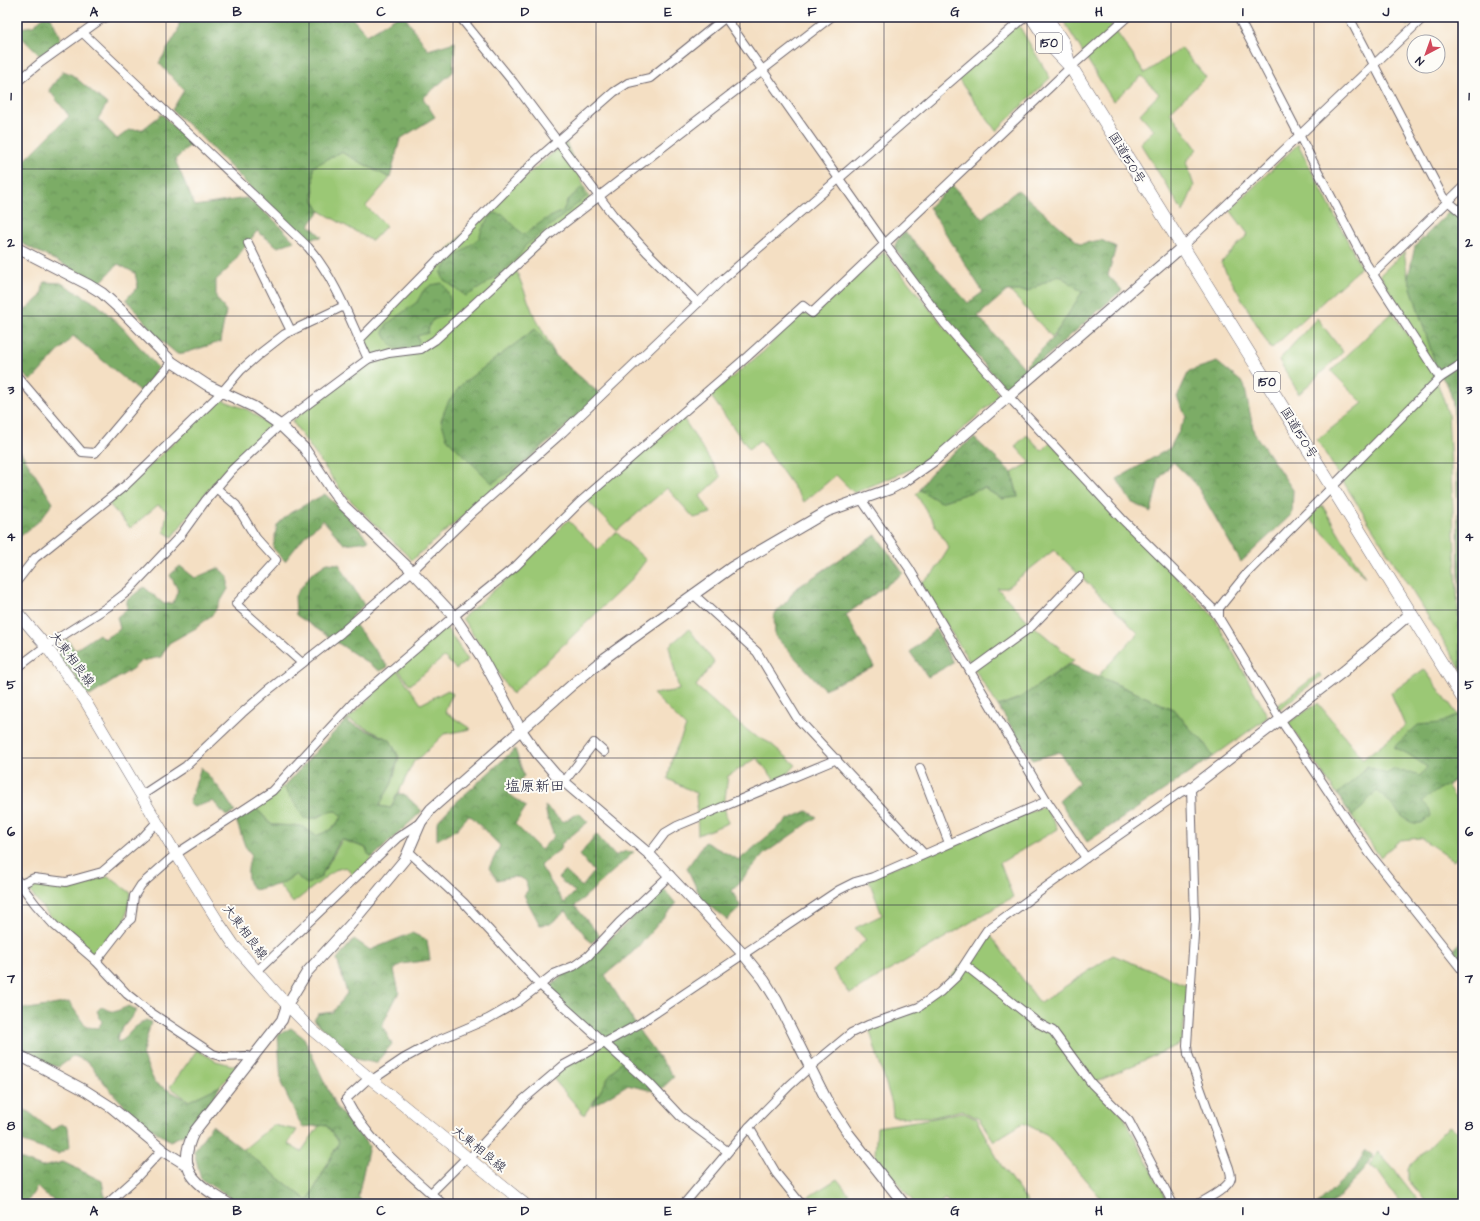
<svg xmlns="http://www.w3.org/2000/svg" width="1480" height="1221" font-family="'Architects Daughter','Klee One',sans-serif">
  <style>
    .green { fill: #9bc875; stroke: #5e7558 }
    .forest { fill: url(#forest-crowns); stroke: #4f6750 }
    .lines { fill: none; stroke-linecap: round; stroke-linejoin: round }
    .minor-casing { stroke: #6c646b; stroke-width: 10 }
    .tertiary-casing { stroke: #6c646b; stroke-width: 12 }
    .secondary-casing { stroke: #6c646b; stroke-width: 12 }
    .trunk-casing { stroke: #6c646b; stroke-width: 14 }
    .minor { stroke: #fff; stroke-width: 8 }
    .tertiary { stroke: #fff; stroke-width: 10 }
    .secondary { stroke: #fff; stroke-width: 11 }
    .trunk { stroke: #fff; stroke-width: 13 }
    .grid { fill: none; stroke: #22223b; stroke-width: 1; stroke-opacity: 0.55 }
    .labels { text-anchor: middle; dominant-baseline: central; stroke-width: 4; stroke-linejoin: round; paint-order: stroke }
    .shield { fill: #fdfcf7; stroke: #646373; stroke-width: 1 }
    .shield-label { font-size: 12px; font-weight: bold; fill: #22223b }
    .street-label { font-size: 13px; fill: #22223b; stroke: #fdfcf7 }
    .quarter-label { font-size: 15px; fill: #22223b; stroke: #fdfcf7 }
    .neatline { fill: none; stroke: #22223b; stroke-width: 1.5 }
    .grid-label { font-size: 13px; text-anchor: middle; font-weight: bold; fill: #22223b }
  </style>
  <defs>
    <pattern id="forest-crowns" width="20" height="18" patternUnits="userSpaceOnUse"><rect width="20" height="18" fill="#7cac66"/><path d="M2 6a3 3 0 1 1 6 0M12 15a3 3 0 1 1 6 0" fill="none" stroke="#658c55"/></pattern>
  </defs>
  <rect width="100%" height="100%" fill="#fdfcf7"/>
  <filter id="ink" filterUnits="userSpaceOnUse"><feTurbulence type="fractalNoise" baseFrequency=".025" numOctaves="2"/><feDisplacementMap in="SourceGraphic" scale="8" xChannelSelector="R" yChannelSelector="G"/><feConvolveMatrix kernelMatrix="1 2 1 2 8 2 1 2 1" color-interpolation-filters="sRGB"/></filter>
  <filter id="wash" filterUnits="userSpaceOnUse"><feTurbulence type="fractalNoise" baseFrequency=".012" numOctaves="4" result="noise"/><feDisplacementMap in="SourceGraphic" scale="16" xChannelSelector="R" yChannelSelector="G"/><feGaussianBlur stdDeviation="0.9" result="paint"/><feColorMatrix in="noise" values="0 0 0 0 0 0 0 0 0 0 0 0 0 0 0 0 0 1.4 0 .05"/><feComposite in="paint" operator="in"/></filter>
  <g filter="url(#wash)">
    <rect width="100%" height="100%" fill="#f4dfc3"/>
    <!-- green -->
    <g class="green">
      <polygon points="1061,17 1106,17 1145,73 1181,48 1206,77 1170,112 1197,149 1186,162 1194,186 1183,212 1140,143 1154,130 1140,114 1159,94 1142,76 1113,101"/>
      <polygon points="1403,17 1417,17 1408,26"/>
      <polygon points="1018,24 1050,78 996,131 958,79"/>
      <polygon points="566,142 591,203 515,267 533,313 556,356 602,396 412,560 343,493 292,421 368,359 359,340 493,204"/>
      <polygon points="1298,144 1361,267 1271,349 1221,263 1248,234 1230,210"/>
      <polygon points="341,152 390,178 366,206 386,226 372,241 320,211 314,201 312,164"/>
      <polygon points="884,252 1000,396 921,465 854,493 836,475 804,502 760,440 749,449 710,395 763,352 801,313 813,316"/>
      <polygon points="1404,252 1408,278 1438,372 1380,275"/>
      <polygon points="1059,275 1083,292 1069,315 1052,337 1009,290 1028,291"/>
      <polygon points="1392,312 1434,373 1448,413 1461,669 1317,440 1363,403 1331,371"/>
      <polygon points="1317,318 1343,352 1299,394 1279,360"/>
      <polygon points="220,399 248,410 270,425 220,475 172,537 164,532 167,511 158,505 130,528 109,504"/>
      <polygon points="683,418 721,477 700,496 711,513 694,518 667,488 617,531 586,499"/>
      <polygon points="1027,435 1042,451 1050,443 1058,450 1214,617 1268,717 1213,757 1175,710 1098,676 1138,633 1054,550 1006,588 997,588 1030,623 1074,660 1022,697 998,706 920,583 933,574 949,548 916,494 920,490 943,501 984,488 1002,499 1018,496 1012,473 1031,462 1028,460 1015,446"/>
      <polygon points="1322,505 1365,577 1309,518"/>
      <polygon points="568,520 598,550 616,532 646,560 632,579 512,694 462,618 522,566"/>
      <polygon points="446,627 468,660 456,669 444,657 410,685 398,669"/>
      <polygon points="689,629 714,662 696,686 719,707 752,734 770,743 796,765 778,784 757,758 728,776 724,806 728,823 698,835 696,793 668,779 672,758 686,727 653,694 679,690 669,646"/>
      <polygon points="1424,669 1463,722 1463,775 1447,786 1463,810 1463,851 1454,861 1421,838 1400,840 1380,857 1288,723 1318,703 1363,759 1405,726 1391,693"/>
      <polygon points="397,670 421,704 448,690 453,694 448,703 445,712 471,729 444,734 422,756 414,761 391,808 379,806 392,783 399,757 390,740 347,719 357,711"/>
      <polygon points="1319,673 1321,676 1280,709 1277,706"/>
      <polygon points="282,787 284,787 304,818 317,818 330,811 336,811 342,817 331,830 316,836 301,826 272,825 255,807"/>
      <polygon points="1044,806 1058,829 1000,863 1013,897 850,994 833,970 866,940 855,928 882,915 868,878"/>
      <polygon points="342,840 366,848 373,857 354,876 346,867 335,870 293,903 279,885 297,874 301,880 320,878"/>
      <path d="M108,876L131,893L125,922L96,961L56,924L26,887C37,877 48,888 61,887C77,887 93,881 108,876Z"/>
      <polygon points="991,936 1040,1003 1113,955 1188,986 1182,1043 1092,1084 1123,1115 1169,1204 1106,1204 1046,1134 1023,1123 994,1141 979,1119 962,1110 934,1117 893,1117 892,1104 868,1025 926,1002"/>
      <polygon points="605,1043 623,1059 584,1115 551,1076"/>
      <polygon points="197,1050 216,1061 239,1067 220,1086 189,1101 170,1087"/>
      <polygon points="962,1112 976,1119 1001,1165 1029,1204 949,1204 945,1199 938,1204 915,1204 875,1155 877,1127 935,1118"/>
      <polygon points="273,1125 297,1130 288,1144 301,1152 319,1126 326,1125 339,1142 308,1201 243,1150"/>
      <polygon points="1449,1126 1463,1136 1463,1204 1427,1204 1420,1194 1408,1180 1408,1168"/>
      <polygon points="1378,1152 1396,1172 1421,1204 1401,1204 1377,1170 1369,1166"/>
      <polygon points="837,1179 857,1204 809,1204 805,1199"/>
    </g>
    <!-- forest -->
    <g class="forest">
      <polygon points="43,17 51,17 62,42 40,56 20,36 19,28 33,26"/>
      <polygon points="180,17 199,17 213,20 215,17 351,17 367,35 396,17 405,17 428,50 455,42 453,72 423,98 435,117 400,139 390,178 341,152 313,167 314,201 320,211 309,225 322,237 305,239 256,193 194,130 172,110 184,90 159,63 178,31"/>
      <polygon points="63,71 71,74 107,104 98,119 117,139 129,130 143,129 162,114 175,128 193,142 175,160 195,206 247,198 275,221 294,241 278,247 257,231 228,269 216,280 216,297 226,311 220,342 188,352 177,354 157,337 126,299 138,287 135,273 118,264 100,283 17,241 17,168 69,116 49,90"/>
      <polygon points="952,185 982,218 1018,190 1080,244 1101,240 1116,247 1108,275 1122,290 1030,371 1026,365 1053,338 1082,292 1059,275 1028,291 1007,291 978,316 1029,373 1011,389 1005,388 949,324 894,247 899,237 905,232 968,303 983,292 929,207"/>
      <path d="M582,187L586,197L525,246C517,264 483,287 466,296L444,280L441,273L448,263L479,238L482,229L493,213L504,215L523,235L546,219L563,211L567,201Z"/>
      <polygon points="1463,198 1463,672 1461,669 1456,427 1452,399 1448,386 1438,372 1408,278 1415,246"/>
      <polygon points="44,282 61,283 97,304 122,327 158,368 142,393 73,336 31,381 17,369 17,317 41,296"/>
      <path d="M442,283C449,292 456,307 443,316C440,318 435,318 432,321C429,324 429,328 428,333L417,336L419,340L418,349C395,349 394,353 383,332L387,324L417,302L423,291L431,285Z"/>
      <polygon points="535,329 556,356 600,394 521,464 492,483 447,439 441,420 448,402 463,383"/>
      <polygon points="1217,362 1244,384 1254,433 1293,490 1292,514 1241,562 1196,484 1173,462 1159,479 1151,512 1131,502 1117,479 1170,448 1186,417 1177,397 1189,371"/>
      <path d="M974,438L1012,473L1018,497L1002,499L984,488L940,502L920,490C927,471 957,450 974,438Z"/>
      <polygon points="17,446 53,503 39,521 17,539"/>
      <polygon points="325,494 346,514 369,541 344,544 323,520 304,537 285,561 273,548 277,525 290,513"/>
      <polygon points="876,535 903,573 846,615 874,667 824,689 775,636 774,615 788,600 794,590"/>
      <polygon points="327,563 339,564 364,605 350,618 388,667 380,671 296,615 295,596 311,574"/>
      <polygon points="180,566 195,578 218,568 228,576 228,589 213,614 196,628 169,643 161,657 141,661 132,669 90,696 80,689 76,677 61,660 55,649 67,639 75,650 99,634 104,639 120,629 117,617 127,609 127,600 144,587 164,604 173,603 178,590 170,575"/>
      <polygon points="936,629 953,663 928,677 910,652"/>
      <polygon points="1070,664 1175,710 1188,727 1203,741 1213,757 1087,842 1059,801 1079,783 1060,752 1032,760 998,706 1018,699"/>
      <path d="M1459,715L1463,722V775L1432,794L1422,801L1429,808L1431,816C1428,818 1423,822 1420,823C1402,826 1391,799 1377,791L1367,801L1363,807L1352,816L1337,794L1358,777L1367,766L1386,774L1395,769L1420,776L1427,767L1408,754L1394,747L1418,725L1440,723Z"/>
      <path d="M347,719L349,723L390,740L398,757L392,783L379,806L391,808L397,794H404L422,811L373,857L368,854L366,848L341,839L320,878L307,884L301,880L296,874L281,884L254,890C244,879 248,868 251,854L245,846L236,820L255,807L272,825L301,826L316,836L332,829L342,817L336,811C324,811 317,821 304,818L284,787L316,751Z"/>
      <path d="M515,749L524,776L508,793L526,807L515,824L541,850L554,836L547,817L545,806L563,822L579,813L588,822L561,844L562,848L540,865L564,903L575,892L558,878L565,871L582,887L594,872L580,855L596,834L615,856L626,851L634,852L575,906L600,936L591,943L566,911L550,924L540,925L524,895L528,890L526,881C517,874 508,878 497,880L489,868L500,846L472,817L468,816L457,829L437,840V822L451,807Z"/>
      <polygon points="201,767 220,789 235,812 226,816 213,801 194,807 189,804"/>
      <polygon points="807,811 817,817 764,854 732,891 741,907 727,920 702,900 687,868 705,842 739,860 787,820"/>
      <polygon points="664,889 676,904 633,952 605,975 642,1035 674,1077 658,1092 627,1085 592,1106 609,1076 623,1059 546,991 567,971 602,946"/>
      <polygon points="412,933 427,940 430,960 402,964 394,970 399,992 382,1025 392,1044 376,1063 355,1059 314,1020 318,1014 333,1012 347,993 337,959 354,939 370,950"/>
      <polygon points="1463,940 1463,964 1454,953 1455,947"/>
      <polygon points="69,1002 86,1027 98,1028 102,1022 97,1011 101,1007 114,1012 129,1006 137,1010 118,1034 117,1042 123,1040 134,1028 146,1020 151,1022 142,1055 155,1083 189,1101 220,1086 212,1101 192,1131 170,1141 137,1119 110,1090 88,1062 74,1056 59,1067 45,1064 17,1050 17,1007 29,1009"/>
      <polygon points="291,1028 304,1038 336,1107 369,1146 358,1196 363,1204 240,1204 201,1179 194,1151 212,1125 308,1201 339,1142 326,1125 302,1127 281,1083 278,1035"/>
      <path d="M17,1107L19,1109L22,1108C34,1114 41,1124 53,1130L61,1124L68,1127L70,1147L58,1154L17,1140Z"/>
      <polygon points="1368,1151 1373,1156 1365,1168 1333,1204 1317,1204 1355,1169 1365,1151"/>
      <polygon points="17,1158 42,1167 63,1162 102,1181 105,1198 99,1204 61,1204 46,1196 37,1187 26,1204 17,1204"/>
      <polygon points="883,1200 886,1204 862,1204 866,1201"/>
    </g>
  </g>
  <g filter="url(#ink)">
    <g class="lines">
      <defs>
        <g id="minor">
          <polyline points="460,17 513,82 613,215 648,253 698,303"/>
          <polyline points="725,17 885,244 945,324 1008,396 1122,519 1211,607 1219,618"/>
          <polyline points="1238,17 1365,262 1440,378"/>
          <polyline points="1349,17 1443,197 1463,214"/>
          <path d="M83,33L308,247C336,280 350,320 368,359"/>
          <polyline points="17,82 40,63 100,20 107,17"/>
          <polyline points="248,243 291,331"/>
          <polyline points="1182,247 1424,17"/>
          <polyline points="1373,274 1463,187"/>
          <polyline points="359,340 534,162 614,92 628,83 650,78 726,17"/>
          <polyline points="1463,363 1440,378 1248,572 1219,608 1219,618 1280,719 1370,854 1463,971"/>
          <polyline points="17,376 82,452 95,453 172,362"/>
          <polyline points="216,488 236,505 256,538 276,560 236,604 302,663"/>
          <polyline points="861,499 909,568 1047,801 1086,858"/>
          <polyline points="17,581 35,558 126,485 222,392 241,370 258,355 285,334 344,306"/>
          <polyline points="693,594 757,652 797,718 924,854"/>
          <polyline points="17,668 46,646 109,606 128,591 180,536 206,500 232,470 280,425 368,359 389,353 421,349 435,340 549,235 831,17"/>
          <polyline points="970,671 1032,626 1079,577"/>
          <polyline points="920,768 949,843"/>
          <polyline points="564,782 594,743 604,752"/>
          <polyline points="142,795 186,766 242,713 267,691 341,633 412,571 474,511 563,432 722,280 1025,17"/>
          <polyline points="408,851 464,903 540,985 649,1083 680,1116 727,1151"/>
          <polyline points="649,854 665,833 677,826 837,759"/>
          <polyline points="17,880 36,905 54,925 96,961 127,994 147,1010 213,1054 223,1057 247,1056 251,1059"/>
          <polyline points="17,886 34,878 66,882 102,872 144,836 157,822"/>
          <polyline points="96,961 124,925 131,919 134,896 141,885 176,854 272,791 354,702 454,616 516,566 580,502 748,356 803,306 812,313 1071,67 1127,17"/>
          <polyline points="965,965 1038,1023 1053,1031 1092,1084 1129,1121 1173,1204"/>
          <polyline points="257,971 397,838 421,822"/>
          <path d="M369,1078L346,1099C368,1142 407,1172 443,1204"/>
          <polyline points="372,1080 403,1059 434,1042 488,1019 518,1002 554,974 574,966 588,956 619,923 670,875"/>
          <polyline points="749,1127 776,1173 801,1204"/>
          <polyline points="469,1159 524,1099 564,1065 639,1024 839,890 855,882 873,877 1047,801"/>
          <polyline points="431,1193 467,1157"/>
          <polyline points="107,1204 135,1179 162,1150"/>
          <path d="M684,1204L749,1127L790,1085L810,1067L851,1033L868,1025L919,1007L940,992L957,976L983,936L987,930L1086,858L1181,792L1191,788L1195,919L1187,1045L1188,1054L1229,1168C1230,1171 1231,1175 1231,1178C1229,1188 1207,1199 1198,1204"/>
        </g>
        <g id="tertiary">
          <polyline points="17,248 89,285 102,293 122,311 172,362 207,385 254,407 280,425 304,448 330,487 343,505 412,571 454,616 482,658 521,730 537,753 555,774 649,854 743,954 764,980 777,1001 826,1099 848,1133 904,1204"/>
          <polyline points="1191,788 1344,671 1411,613"/>
          <polyline points="17,1054 86,1091 111,1107 164,1151 188,1166"/>
          <path d="M229,1204C198,1185 174,1172 194,1132L282,1020L287,1005L307,972L351,924L405,859L421,822L431,809L573,684L605,658L732,567L828,511L890,489L905,481L935,460L1182,247"/>
        </g>
        <polyline id="secondary" points="17,612 46,646 84,699 176,854 219,923 234,945 287,1005 312,1030 372,1080 525,1204"/>
        <g id="trunk">
          <polyline points="1032,17 1052,47 1071,67 1463,698"/>
          <polyline points="1046,17 1063,43 1069,64"/>
        </g>
      </defs>
      <!-- minor casing -->
      <use href="#minor" class="minor-casing"/>
      <!-- tertiary casing -->
      <use href="#tertiary" class="tertiary-casing"/>
      <!-- secondary casing -->
      <use href="#secondary" class="secondary-casing"/>
      <!-- trunk casing -->
      <use href="#trunk" class="trunk-casing"/>
      <!-- minor -->
      <use href="#minor" class="minor"/>
      <!-- tertiary -->
      <use href="#tertiary" class="tertiary"/>
      <!-- secondary -->
      <use href="#secondary" class="secondary"/>
      <!-- trunk -->
      <use href="#trunk" class="trunk"/>
    </g>
  </g>
  <!-- grid -->
  <path class="grid" d="M166,17V1204M309,17V1204M453,17V1204M596,17V1204M740,17V1204M884,17V1204M1027,17V1204M1171,17V1204M1314,17V1204M17,169H1463M17,316H1463M17,463H1463M17,610H1463M17,758H1463M17,905H1463M17,1052H1463"/>
  <g class="labels">
    <!-- shield labels -->
    <g class="shield">
      <rect x="1036" y="33" width="26" height="20" rx="3"/>
      <rect x="1254" y="372" width="26" height="20" rx="3"/>
    </g>
    <g class="shield-label">
      <text x="1049" y="43">150</text>
      <text x="1267" y="382">150</text>
    </g>
    <!-- street labels -->
    <g class="street-label">
      <text transform="translate(1127 158) rotate(58)">国道150号</text>
      <text transform="translate(1299 433) rotate(58)">国道150号</text>
      <text transform="translate(72 659) rotate(53)">大東相良線</text>
      <text transform="translate(245 932) rotate(53)">大東相良線</text>
      <text transform="translate(479 1149) rotate(39)">大東相良線</text>
    </g>
    <!-- quarter labels -->
    <g class="quarter-label">
      <text x="535" y="786">塩原新田</text>
    </g>
  </g>
  <!-- margin -->
  <rect width="1480" height="1221" fill="none" stroke="#fdfcf7" stroke-width="44"/>
  <!-- north arrow -->
  <g transform="translate(1426 54) rotate(221)"><circle r="19" fill="#fdfcf7" stroke="#a5a5ac"/>
  <path d="M0-3L7 15L0 10L-7 15Z" fill="#d1495b"/>
  <text y="-6" font-size="11" font-weight="bold" text-anchor="middle" fill="#22223b">N</text>
  </g>
  <rect x="22" y="22" width="1436" height="1177" class="neatline"/>
  <g class="grid-label">
    <text x="94" y="16">A</text>
    <text x="237" y="16">B</text>
    <text x="381" y="16">C</text>
    <text x="525" y="16">D</text>
    <text x="668" y="16">E</text>
    <text x="812" y="16">F</text>
    <text x="955" y="16">G</text>
    <text x="1099" y="16">H</text>
    <text x="1243" y="16">I</text>
    <text x="1386" y="16">J</text>
    <text x="11" y="100">1</text>
    <text x="1469" y="100">1</text>
    <text x="11" y="247">2</text>
    <text x="1469" y="247">2</text>
    <text x="11" y="394">3</text>
    <text x="1469" y="394">3</text>
    <text x="11" y="541">4</text>
    <text x="1469" y="541">4</text>
    <text x="11" y="689">5</text>
    <text x="1469" y="689">5</text>
    <text x="11" y="836">6</text>
    <text x="1469" y="836">6</text>
    <text x="11" y="983">7</text>
    <text x="1469" y="983">7</text>
    <text x="11" y="1130">8</text>
    <text x="1469" y="1130">8</text>
    <text x="94" y="1215">A</text>
    <text x="237" y="1215">B</text>
    <text x="381" y="1215">C</text>
    <text x="525" y="1215">D</text>
    <text x="668" y="1215">E</text>
    <text x="812" y="1215">F</text>
    <text x="955" y="1215">G</text>
    <text x="1099" y="1215">H</text>
    <text x="1243" y="1215">I</text>
    <text x="1386" y="1215">J</text>
  </g>
</svg>
